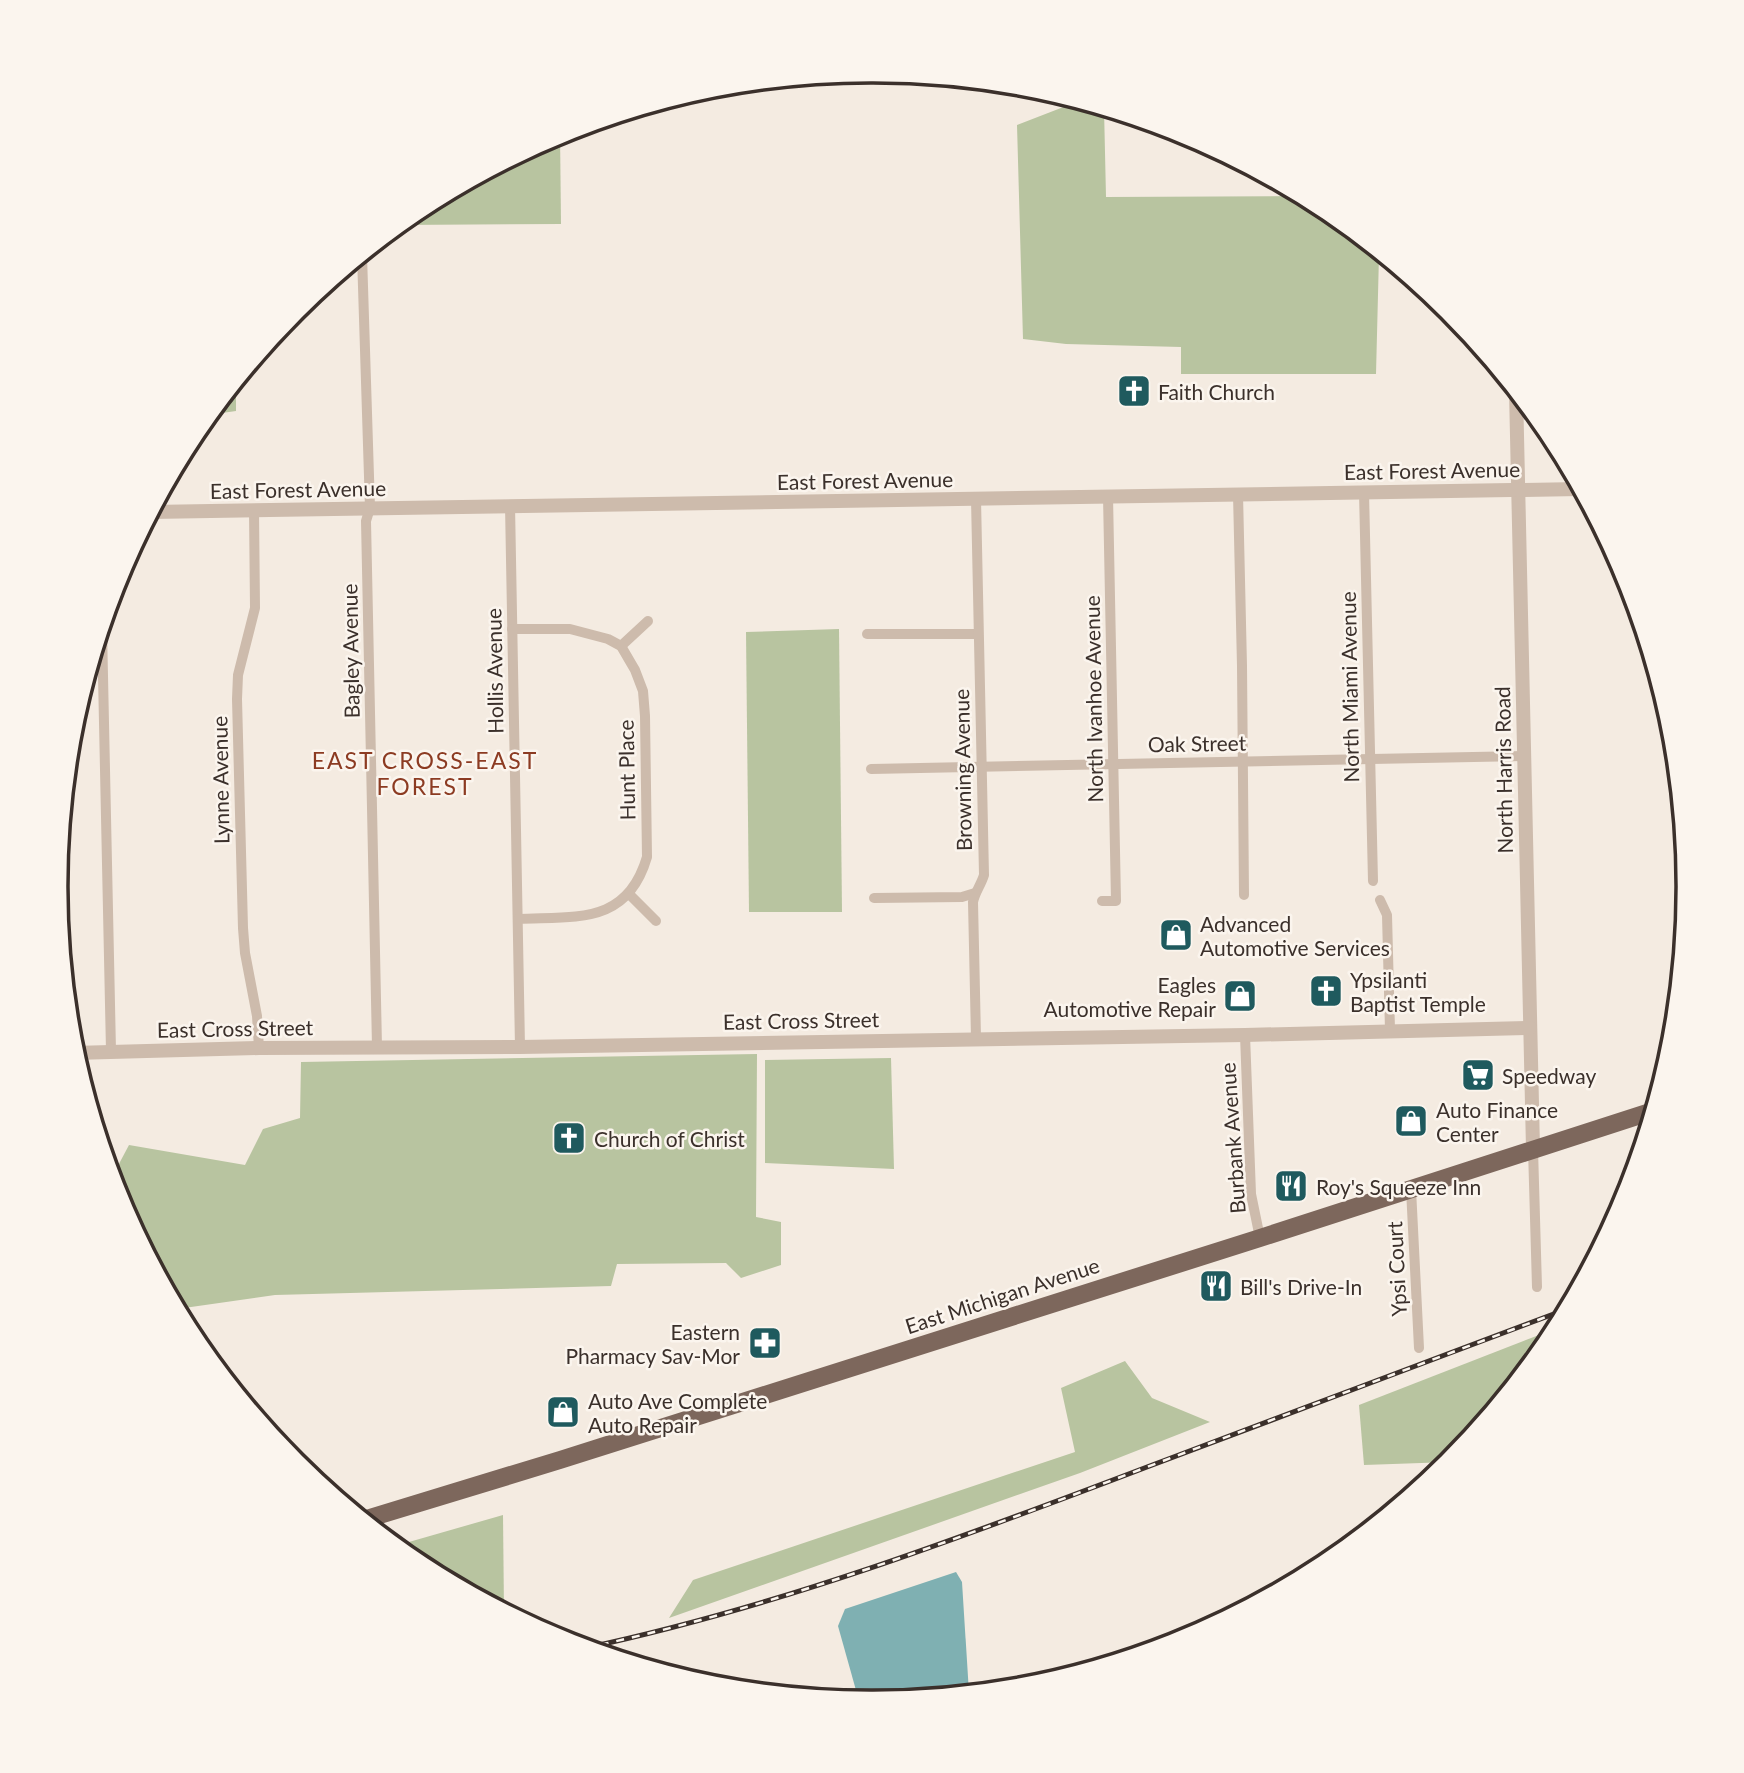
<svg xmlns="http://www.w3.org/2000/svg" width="1744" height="1773" font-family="Lato,sans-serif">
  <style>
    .green { fill: #b8c4a0 }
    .water { fill: #7fb0b2 }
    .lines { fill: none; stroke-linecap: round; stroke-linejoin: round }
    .minor { stroke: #cdbbac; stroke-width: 10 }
    .tertiary { stroke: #cdbbac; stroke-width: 14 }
    .primary { stroke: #7d675c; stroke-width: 18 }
    .rail-casing { stroke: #3b302b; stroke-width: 5 }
    .rail { stroke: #fbf5ee; stroke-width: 2.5; stroke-dasharray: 8; stroke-linecap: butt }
    .labels { text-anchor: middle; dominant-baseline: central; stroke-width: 5; stroke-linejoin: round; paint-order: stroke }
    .poi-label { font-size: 21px; fill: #3b302b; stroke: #fbf5ee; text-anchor: start }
    .street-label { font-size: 21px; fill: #3b302b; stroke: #fbf5ee }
    .neighbourhood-label { font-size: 23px; letter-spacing: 2px; fill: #8c3b22; stroke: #fbf5ee }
    .rim { fill: none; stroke: #3b302b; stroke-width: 3.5 }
  </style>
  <rect width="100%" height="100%" fill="#f4ebe1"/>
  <!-- green -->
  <g class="green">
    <path d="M1079,101L1104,108L1106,197L1302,196C1331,211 1356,231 1379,255L1376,374H1181V347L1066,344L1023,339L1017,125Z"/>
    <polygon points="560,132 561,224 398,225 419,208"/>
    <polygon points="236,381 236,411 208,415"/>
    <polygon points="839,629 842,912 749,912 746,632"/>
    <polygon points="757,1054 756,1217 781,1222 781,1265 741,1278 726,1263 617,1264 611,1286 275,1295 177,1309 118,1198 112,1177 129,1145 245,1165 263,1129 300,1118 301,1062"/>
    <polygon points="891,1058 894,1169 765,1163 765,1060"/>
    <polygon points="1557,1328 1550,1340 1450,1462 1364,1465 1359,1405"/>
    <polygon points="1125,1361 1152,1398 1210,1422 1080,1473 669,1618 693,1580 1075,1452 1061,1388"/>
    <polygon points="503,1515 504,1611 418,1565 395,1546"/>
  </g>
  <!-- water -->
  <polygon class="water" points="956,1572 962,1582 969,1693 872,1702 859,1701 838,1626 845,1609"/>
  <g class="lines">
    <!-- minor -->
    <g class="minor">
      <polyline points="362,255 370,508 366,521 377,1047"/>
      <polyline points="1364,492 1373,881"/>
      <polyline points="1238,494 1242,666 1244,895"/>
      <polyline points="510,505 520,1047"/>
      <polyline points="254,511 255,608 238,675 237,699 243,928 245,953 257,1016 259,1048"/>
      <polyline points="102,629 111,1051"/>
      <path d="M512,629H570L608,639L621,646L635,670L643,691L645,716L647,857C627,925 577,916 518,919"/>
      <polyline points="867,634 978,634"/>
      <polyline points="621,646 648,621"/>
      <polyline points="871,769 1524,756"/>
      <polyline points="1682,822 1685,922"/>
      <polyline points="629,894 656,921"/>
      <polyline points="874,898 962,897 975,893"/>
      <polyline points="1380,900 1387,915 1390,1030"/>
      <polyline points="1102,901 1116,901 1108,496"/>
      <polyline points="1245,1035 1251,1194 1260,1238"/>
      <path d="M976,1038L973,902C975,892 981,885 984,875L976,499"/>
      <polyline points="1533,1149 1537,1287"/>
      <polyline points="1411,1189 1419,1348"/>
    </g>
    <!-- tertiary -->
    <g class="tertiary">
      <polyline points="1516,391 1533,1149"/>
      <polyline points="151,512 1580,489"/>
      <polyline points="74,1053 259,1048 520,1047 1245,1035 1530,1028"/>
    </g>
    <!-- primary -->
    <polyline class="primary" points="363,1520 560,1460 1260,1238 1653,1111"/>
    <defs>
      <path id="rail" d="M585,1648C778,1607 963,1537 1147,1467C1287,1414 1427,1362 1567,1309"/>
    </defs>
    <!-- rail casing -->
    <use href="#rail" class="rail-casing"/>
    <!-- rail -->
    <use href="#rail" class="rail"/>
  </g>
  <!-- icons -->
  <defs>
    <symbol id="church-square" viewBox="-11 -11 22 22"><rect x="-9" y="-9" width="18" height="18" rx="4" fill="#1f5a5e" stroke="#fbf5ee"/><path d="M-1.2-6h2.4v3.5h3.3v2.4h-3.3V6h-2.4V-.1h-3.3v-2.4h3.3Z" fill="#fff"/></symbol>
    <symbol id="shop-square" viewBox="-11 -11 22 22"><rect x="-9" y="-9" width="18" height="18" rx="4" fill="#1f5a5e" stroke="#fbf5ee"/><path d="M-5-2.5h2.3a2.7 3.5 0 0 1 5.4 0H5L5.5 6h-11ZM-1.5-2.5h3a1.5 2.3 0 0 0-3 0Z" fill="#fff"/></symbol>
    <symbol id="supermarket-square" viewBox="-11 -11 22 22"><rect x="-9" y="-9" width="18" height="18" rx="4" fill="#1f5a5e" stroke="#fbf5ee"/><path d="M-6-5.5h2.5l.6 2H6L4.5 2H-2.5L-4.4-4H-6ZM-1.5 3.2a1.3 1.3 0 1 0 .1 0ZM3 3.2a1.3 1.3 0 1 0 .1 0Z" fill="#fff"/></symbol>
    <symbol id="restaurant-square" viewBox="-11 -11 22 22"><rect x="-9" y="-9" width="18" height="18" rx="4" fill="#1f5a5e" stroke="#fbf5ee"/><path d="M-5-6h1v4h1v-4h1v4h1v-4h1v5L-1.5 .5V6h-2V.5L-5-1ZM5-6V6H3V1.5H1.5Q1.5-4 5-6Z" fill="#fff"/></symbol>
    <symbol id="pharmacy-square" viewBox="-11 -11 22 22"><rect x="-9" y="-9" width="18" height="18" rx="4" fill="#1f5a5e" stroke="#fbf5ee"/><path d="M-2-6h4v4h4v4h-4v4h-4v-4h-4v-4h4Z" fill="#fff"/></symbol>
  </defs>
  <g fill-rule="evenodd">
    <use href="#church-square" x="1115" y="372" width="38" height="38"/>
    <use href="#shop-square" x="1157" y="916" width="38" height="38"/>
    <use href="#church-square" x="1307" y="972" width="38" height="38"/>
    <use href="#shop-square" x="1221" y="977" width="38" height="38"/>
    <use href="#supermarket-square" x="1459" y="1056" width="38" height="38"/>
    <use href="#shop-square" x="1392" y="1102" width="38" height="38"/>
    <use href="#church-square" x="550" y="1119" width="38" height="38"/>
    <use href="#restaurant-square" x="1272" y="1167" width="38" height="38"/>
    <use href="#restaurant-square" x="1197" y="1267" width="38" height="38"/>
    <use href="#pharmacy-square" x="746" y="1324" width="38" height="38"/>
    <use href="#shop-square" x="544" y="1393" width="38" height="38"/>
  </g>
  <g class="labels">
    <!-- poi labels -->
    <g class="poi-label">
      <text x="1158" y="391">Faith Church</text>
      <text x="1200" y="923">Advanced<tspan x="1200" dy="24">Automotive Services</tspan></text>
      <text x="1350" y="979">Ypsilanti<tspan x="1350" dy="24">Baptist Temple</tspan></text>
      <text x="1216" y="984" text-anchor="end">Eagles<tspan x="1216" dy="24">Automotive Repair</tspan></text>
      <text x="1502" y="1075">Speedway</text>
      <text x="1436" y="1109">Auto Finance<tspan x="1436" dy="24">Center</tspan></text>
      <text x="594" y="1138">Church of Christ</text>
      <text x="1316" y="1186">Roy's Squeeze Inn</text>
      <text x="1240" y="1286">Bill's Drive-In</text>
      <text x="740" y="1331" text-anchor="end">Eastern<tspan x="740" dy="24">Pharmacy Sav-Mor</tspan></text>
      <text x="588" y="1400">Auto Ave Complete<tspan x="588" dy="24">Auto Repair</tspan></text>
    </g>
    <!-- street labels -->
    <g class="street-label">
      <text transform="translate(1432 470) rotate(-1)">East Forest Avenue</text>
      <text transform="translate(865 480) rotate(-1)">East Forest Avenue</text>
      <text transform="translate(298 489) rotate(-1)">East Forest Avenue</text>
      <text transform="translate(350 651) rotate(-91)">Bagley Avenue</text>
      <text transform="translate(494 671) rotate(-91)">Hollis Avenue</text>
      <text transform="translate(1349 687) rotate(-91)">North Miami Avenue</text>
      <text transform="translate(1093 699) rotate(-91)">North Ivanhoe Avenue</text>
      <text transform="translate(1197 743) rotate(-1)">Oak Street</text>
      <text transform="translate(626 770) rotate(-91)">Hunt Place</text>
      <text transform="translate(962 770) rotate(-91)">Browning Avenue</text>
      <text transform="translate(1503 770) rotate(-91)">North Harris Road</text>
      <text transform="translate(220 780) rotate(-91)">Lynne Avenue</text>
      <text transform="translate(801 1020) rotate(-1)">East Cross Street</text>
      <text transform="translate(235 1028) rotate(-1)">East Cross Street</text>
      <text transform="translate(1232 1138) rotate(-94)">Burbank Avenue</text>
      <text transform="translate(1396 1269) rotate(-93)">Ypsi Court</text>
      <text transform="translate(1002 1295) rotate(-18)">East Michigan Avenue</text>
    </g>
    <!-- neighbourhood labels -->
    <g class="neighbourhood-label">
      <text x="425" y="760">EAST CROSS-EAST<tspan x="425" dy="26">FOREST</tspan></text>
    </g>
  </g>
  <!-- crop -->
  <path d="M0 0H1744V1773H0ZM871 83H873A803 803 0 0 1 1676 886V887A803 803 0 0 1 873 1690H871A803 803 0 0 1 68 887V886A803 803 0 0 1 871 83Z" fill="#fbf5ee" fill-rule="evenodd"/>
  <path class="rim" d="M871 83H873A803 803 0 0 1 1676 886V887A803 803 0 0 1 873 1690H871A803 803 0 0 1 68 887V886A803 803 0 0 1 871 83Z"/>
</svg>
